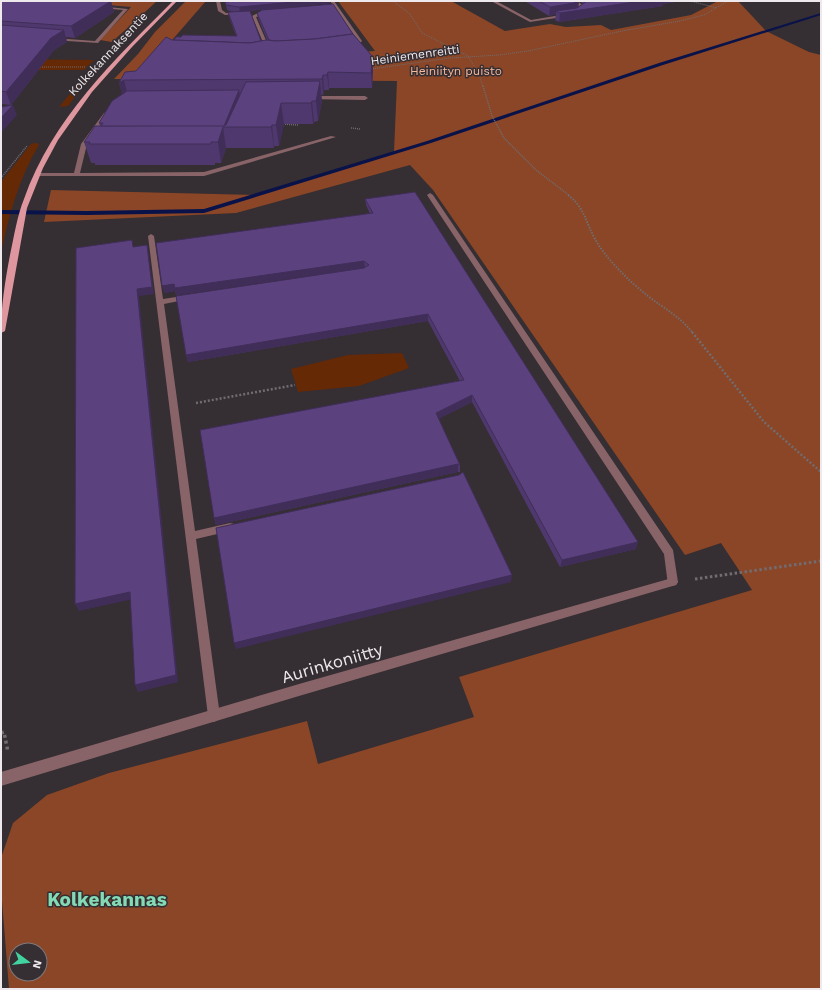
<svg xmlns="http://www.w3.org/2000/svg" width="822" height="990" font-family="'Work Sans',sans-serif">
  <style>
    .green { fill: #662905 }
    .forest { fill: #8a4626; fill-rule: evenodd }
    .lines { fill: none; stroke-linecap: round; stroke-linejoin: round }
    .stream { fill: #09134a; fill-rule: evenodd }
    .path-far5 { stroke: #726c70; stroke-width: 1; stroke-dasharray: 1 1; stroke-linecap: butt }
    .path-far4 { stroke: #726c70; stroke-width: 1.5; stroke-dasharray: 1 1; stroke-linecap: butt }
    .path-far3 { stroke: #726c70; stroke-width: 2; stroke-dasharray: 1.5 1.5; stroke-linecap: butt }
    .path-far2 { stroke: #726c70; stroke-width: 2.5; stroke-dasharray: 2 2; stroke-linecap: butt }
    .path-far1 { stroke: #726c70; stroke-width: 3; stroke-dasharray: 2.5 2.5; stroke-linecap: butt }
    .path { stroke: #726c70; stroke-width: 3.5; stroke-dasharray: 3 3; stroke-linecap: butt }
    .lane { fill: #886468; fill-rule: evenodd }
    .street { fill: #886468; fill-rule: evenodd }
    .primary { fill: #de969f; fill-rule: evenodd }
    .wall { fill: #4f386d }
    .shaded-wall { fill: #402e59 }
    .building { fill: #5c417f; stroke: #402e59 }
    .labels { text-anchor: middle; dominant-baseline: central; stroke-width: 3; stroke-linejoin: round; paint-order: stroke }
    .far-street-label { font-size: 12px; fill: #eee9ec; stroke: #352e33 }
    .far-park-label { font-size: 12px; fill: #f6ba9f; stroke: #352e33 }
    .near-street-label { font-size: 17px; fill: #eee9ec; stroke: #352e33 }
    .near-quarter-label { font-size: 19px; font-weight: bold; fill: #83dab5; stroke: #352e33 }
  </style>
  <rect width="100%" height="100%" fill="#352e33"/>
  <!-- green -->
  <g class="green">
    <polygon points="1,59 94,60 84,70 1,70"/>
    <polygon points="91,73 89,78 68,106 59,107 78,84"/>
    <path d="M34,143H37L39,145C19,178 9,215 1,252V182L30,145Z"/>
    <polygon points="402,353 409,368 359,386 298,392 291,369 348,355"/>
  </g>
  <!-- forest -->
  <g class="forest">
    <polygon points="60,1 157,1 112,42 100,40 131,7"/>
    <path d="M186,1H206L160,54L284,56L375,51L338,1H451L505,31L550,24L566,27L601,25L611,30L691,15L718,1H738L766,31L809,52L821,55V989H9L1,888V858L13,823L47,795L109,773L307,721L318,764L474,717L459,677L752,590L721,543L685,555L433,190L410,165L236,213L44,222L51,190L256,195L394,152L397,81L114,79L138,54L155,32ZM16,950H40V974H16Z"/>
  </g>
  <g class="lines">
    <!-- stream -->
    <polygon class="stream" points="821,13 821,15 663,65 431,143 204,213 87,215 1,214 1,210 87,211 204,209 427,141 659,63"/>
    <!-- path-far5 -->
    <g class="path-far5">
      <polyline points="393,1 410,14 422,33 468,56 479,74 483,87"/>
      <polyline points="690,1 717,8"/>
      <polyline points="38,67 85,67"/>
      <polyline points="371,69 450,58 499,55 528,51 622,31 680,21 704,15 728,1"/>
    </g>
    <!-- path-far4 -->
    <g class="path-far4">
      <polyline points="483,86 492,116 504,138 536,170 570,196"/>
      <polyline points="281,124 298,125"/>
      <polyline points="351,128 360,129"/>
      <polyline points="1,178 27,146"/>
    </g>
    <!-- path-far3 -->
    <path class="path-far3" d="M568,195C585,208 585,221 595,239C606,259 630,282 648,296C665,309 679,316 693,333"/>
    <!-- path-far2 -->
    <g class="path-far2">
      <polyline points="692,332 764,422 821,472"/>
      <polyline points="196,403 295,385"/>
    </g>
    <!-- path-far1 -->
    <polyline class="path-far1" points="695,579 821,561"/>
    <!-- path -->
    <polyline class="path" points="1,733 4,732 8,752"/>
    <!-- lane -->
    <g class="lane">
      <polygon points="216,1 220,1 222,10 226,13 243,14 225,15 218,11"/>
      <polygon points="330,1 334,1 362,41 356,47 348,48 346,47 353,45 358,41"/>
      <polygon points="491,1 496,1 531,20 573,13 580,8 574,1 578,1 585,8 575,15 530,22"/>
      <polygon points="98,6 128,9 98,43 52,40 54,38 95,41 123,10 99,8"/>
      <polygon points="269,11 270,13 256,17 271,52 269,53 267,52 252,16 260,12"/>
      <polygon points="309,96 365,96 368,98 365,100 307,99 307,97"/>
      <polygon points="106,112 109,114 87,144 80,173 204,172 331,136 336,137 204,176 35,176 35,174 37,173 74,173 81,144 104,113"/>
      <polygon points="430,193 433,195 673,550 678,582 676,585 672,586 668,585 664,554 427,195"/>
      <polygon points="151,234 154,236 163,299 189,295 193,297 189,299 164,304 195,531 230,523 234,524 235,527 234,530 230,531 196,539 220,716 218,720 214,722 210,720 208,716 148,236"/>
    </g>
    <!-- street -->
    <polygon class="street" points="672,578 676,579 678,582 676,585 299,696 1,786 1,772 299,684"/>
    <!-- primary -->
    <path class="primary" d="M173,1H177L132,47L92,92L58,140L43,168L27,208L5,331L1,333C1,307 5,281 10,255C14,237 17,216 24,199C52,119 115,59 173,1Z"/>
  </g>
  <!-- wall -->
  <g class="wall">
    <polygon points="1,1 111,1 114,12 75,38 66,37 67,42 54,50 11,105 1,104"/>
    <polygon points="523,1 579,1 578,7 583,4 580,1 681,1 663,4 663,6 559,22 555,20 556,14 549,16 528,3"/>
    <polygon points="225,2 330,3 250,11 261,41 267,40 258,18 257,13 353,34 372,56 373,71 372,88 329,88 329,90 324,90 323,95 321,95 322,101 318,121 314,122 313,124 284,124 279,146 274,146 274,148 226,148 221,163 215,163 215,165 95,165 95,163 91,163 84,142 100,126 99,123 122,94 119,83 136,71 172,40 236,36 229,17 228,12 235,12 227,10"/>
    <polygon points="365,199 636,549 560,567 472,402 438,419 460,465 460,472 458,472 216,525 214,518 460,381 428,321 188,362 186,355 319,274 176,295 175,291 164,293 370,214 366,205"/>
  </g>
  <!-- shaded-wall -->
  <g class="shaded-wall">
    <polygon points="111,1 114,12 75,38 71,26"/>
    <polygon points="304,1 330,1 330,3 240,12 239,7"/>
    <polygon points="577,1 579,1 578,8 641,1 681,1 663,4 663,6 559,22 560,13 556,11 556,14 549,16 550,7"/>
    <polygon points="64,30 67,42 54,50 11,105 6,92 51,38"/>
    <polygon points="372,56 373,71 372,88 371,73"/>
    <polygon points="328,72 329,88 329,90 327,75"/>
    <polygon points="323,75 324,90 323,95 322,79"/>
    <polygon points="124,80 128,96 123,99 119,83"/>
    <polygon points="320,81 322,101 318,121 316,101"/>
    <polygon points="239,90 241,102 230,127 223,127"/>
    <polygon points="312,101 314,122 313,124 311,103"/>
    <polygon points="281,103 284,124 279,146 276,125"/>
    <polygon points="13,105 17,115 1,133 1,118"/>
    <polygon points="272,125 274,146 274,148 271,127"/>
    <polygon points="223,127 226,148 221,163 218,142"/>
    <polygon points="147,245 154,294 139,296 178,682 138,692 135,685 137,289"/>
    <polygon points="364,261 365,268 176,295 175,291 164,293 162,286"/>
    <polygon points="428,314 428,321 188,362 186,355"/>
    <polygon points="472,395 472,402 435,421 436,413"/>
    <polygon points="458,464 458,472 216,525 214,518"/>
    <polygon points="638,542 636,549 560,567 562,560"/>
    <polygon points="512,575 511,582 236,649 234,643"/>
    <polygon points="130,592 133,599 79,611 75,604"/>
  </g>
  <!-- building -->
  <g class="building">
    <polygon points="1,1 111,1 71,26 1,21"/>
    <polygon points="236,1 304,1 239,7 226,5 225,2"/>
    <polygon points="539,1 577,1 574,3 550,7"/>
    <polygon points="587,1 641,1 560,13 556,11 577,8"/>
    <polygon points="333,4 353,34 315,39 276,41 269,40 257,13 262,10"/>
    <polygon points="250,11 261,41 250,43 174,40 176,37 181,37 183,35 237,36 228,12"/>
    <polygon points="1,25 64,30 51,38 6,92 1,91"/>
    <polygon points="353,34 372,56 371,73 328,72 327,75 323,75 322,79 124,80 119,83 125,72 136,71 166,37 172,40 250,43 266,40 276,41 315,39"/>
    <polygon points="320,81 316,101 312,101 311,103 281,103 276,125 272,125 271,127 223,127 218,142 211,142 211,144 89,144 90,142 84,142 95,126 226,125 246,82"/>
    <polygon points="239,90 224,126 101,126 103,123 99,123 112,101 127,91"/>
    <polygon points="13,105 1,118 1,107"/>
    <polygon points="415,192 638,542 562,560 472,395 436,413 460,465 458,464 214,518 200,430 464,380 428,314 186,355 176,296 364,268 369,265 364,261 175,288 174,284 162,286 156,243 373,213 365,199"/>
    <polygon points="132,240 133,247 147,245 152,287 137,289 176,675 135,685 130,592 75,604 76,248"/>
    <polygon points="463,472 512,575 234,643 216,528 459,475"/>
  </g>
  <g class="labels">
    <!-- far-street labels -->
    <g class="far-street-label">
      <text transform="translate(108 54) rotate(-47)">Kolkekannaksentie</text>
      <text transform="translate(415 55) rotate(-8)">Heiniemenreitti</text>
    </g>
    <!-- far-park labels -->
    <g class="far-park-label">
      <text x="456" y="71">Heiniityn puisto</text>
    </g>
    <!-- near-street labels -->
    <g class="near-street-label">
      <text transform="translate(332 663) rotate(-16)">Aurinkoniitty</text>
    </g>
    <!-- near-quarter labels -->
    <g class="near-quarter-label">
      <text x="107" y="899">Kolkekannas</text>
    </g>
  </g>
  <!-- border -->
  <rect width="822" height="990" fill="none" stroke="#eee9ec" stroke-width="4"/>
  <!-- north arrow -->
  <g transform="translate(28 962) rotate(105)"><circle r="19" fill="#352e33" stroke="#7f797d"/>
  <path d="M0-3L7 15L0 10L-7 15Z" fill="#42d4a0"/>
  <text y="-6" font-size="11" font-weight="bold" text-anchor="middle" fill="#eee9ec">N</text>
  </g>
</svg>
